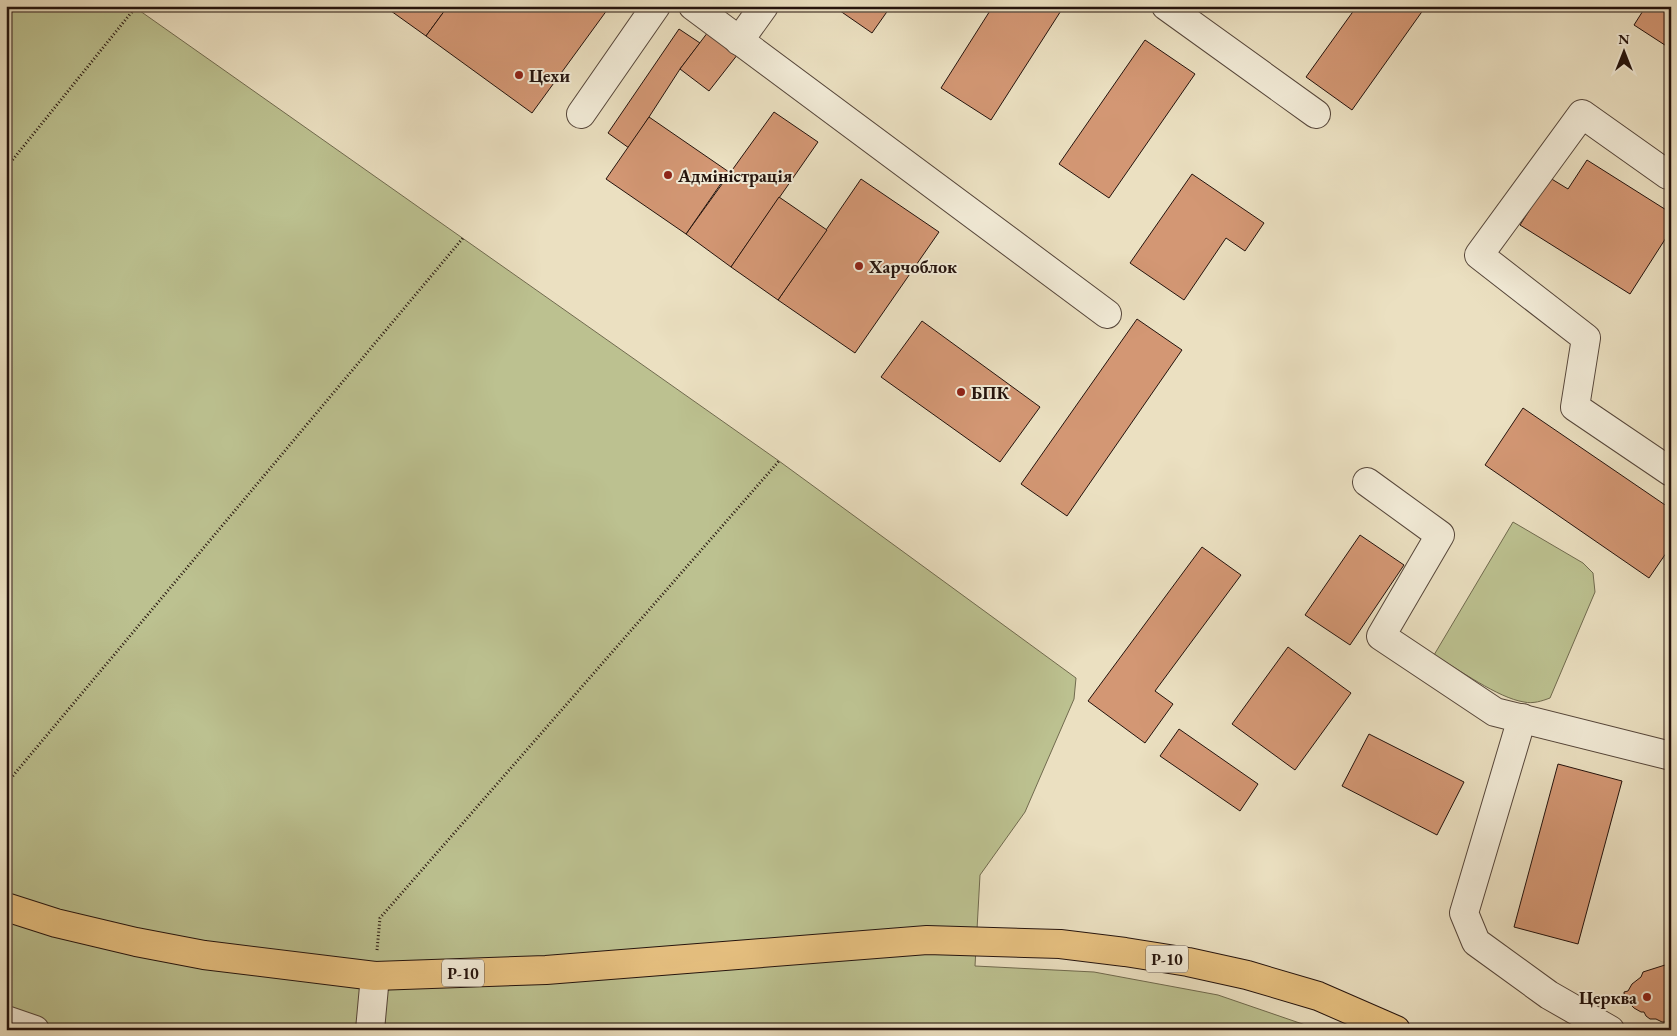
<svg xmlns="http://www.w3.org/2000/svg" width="1677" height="1036" font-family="'EB Garamond',serif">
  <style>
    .green { fill: #bcc190; stroke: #706a4e }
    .building { fill: #d39774; stroke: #24130d }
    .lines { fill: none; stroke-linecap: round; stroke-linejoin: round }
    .minor-casing { stroke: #56463a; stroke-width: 30 }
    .major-casing { stroke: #24130d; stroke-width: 30 }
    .path { stroke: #24130d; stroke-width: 3; stroke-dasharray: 1 2.5; stroke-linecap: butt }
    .minor { stroke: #f2ebd7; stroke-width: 28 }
    .major { stroke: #e6c080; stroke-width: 28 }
    .poi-dot { fill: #8f2418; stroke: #f2ebd7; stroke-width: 2 }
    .labels { text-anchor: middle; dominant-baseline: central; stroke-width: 4; stroke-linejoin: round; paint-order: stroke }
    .shield { fill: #f2ebd7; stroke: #62544a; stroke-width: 1 }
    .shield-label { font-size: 16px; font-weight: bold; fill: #24130d }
    .poi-label { font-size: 18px; font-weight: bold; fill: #24130d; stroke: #f2ebd7; text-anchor: start }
  </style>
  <rect width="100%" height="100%" fill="#ebe0c1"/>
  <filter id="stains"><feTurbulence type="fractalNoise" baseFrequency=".004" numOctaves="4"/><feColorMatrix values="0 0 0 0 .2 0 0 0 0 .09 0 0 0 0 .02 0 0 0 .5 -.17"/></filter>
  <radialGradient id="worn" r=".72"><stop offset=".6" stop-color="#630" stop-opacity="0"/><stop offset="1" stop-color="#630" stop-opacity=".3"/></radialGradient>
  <!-- green -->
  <g class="green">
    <polygon points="6,6 133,6 779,461 1076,678 1074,699 1025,812 980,875 975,966 1094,972 1218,995 1320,1030 35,1030 6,1020"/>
    <path d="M1513,522L1583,563L1593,573L1595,592L1550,698C1542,701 1533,704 1524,702C1498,698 1458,669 1434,655Z"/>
  </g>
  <!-- building -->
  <g class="building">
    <polygon points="384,6 448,6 426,36"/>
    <polygon points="448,6 610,6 532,113 426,36"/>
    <polygon points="833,6 891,6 872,33"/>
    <polygon points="993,6 1064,6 991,120 941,88"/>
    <polygon points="1357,6 1426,6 1352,110 1306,77"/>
    <polygon points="1646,6 1671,6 1671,49 1634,25"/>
    <polygon points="679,29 700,43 680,69 629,148 608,133"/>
    <polygon points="708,32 738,54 709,91 680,69"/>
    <polygon points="1145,40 1195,74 1109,198 1059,164"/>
    <polygon points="774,112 818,142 731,267 686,234"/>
    <polygon points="649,117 729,172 686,234 606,179"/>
    <polygon points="1587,160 1671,213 1671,230 1630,294 1520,225 1550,178 1568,189"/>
    <polygon points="1192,174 1264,223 1245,251 1226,238 1184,300 1130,263"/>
    <polygon points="861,179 939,232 855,353 778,300"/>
    <polygon points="779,197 827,230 778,300 731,267"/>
    <polygon points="1137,319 1182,350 1067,516 1021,484"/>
    <polygon points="922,321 1040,407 1000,462 881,377"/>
    <polygon points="1523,408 1671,509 1671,546 1649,578 1485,465"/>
    <polygon points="1360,535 1404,565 1350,645 1305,615"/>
    <polygon points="1202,547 1241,575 1155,691 1173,704 1145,743 1088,701"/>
    <polygon points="1288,647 1351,693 1295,770 1232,724"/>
    <polygon points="1179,729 1258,784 1240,811 1160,756"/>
    <polygon points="1369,734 1464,782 1437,835 1342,786"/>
    <polygon points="1558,764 1622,781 1578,944 1514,927"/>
    <polygon points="1665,965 1671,967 1670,1022 1662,1022 1656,1019 1650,1019 1646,1016 1644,1012 1641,1012 1634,1008 1629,1003 1625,1003 1624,992 1628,991 1632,984 1641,977 1643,972"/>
  </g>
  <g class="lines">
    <defs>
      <g id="minor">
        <polyline points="693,6 1107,314"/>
        <polyline points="1166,6 1316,114"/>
        <polyline points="739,41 764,6"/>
        <polyline points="581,114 656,6"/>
        <polyline points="1668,175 1582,114 1479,255 1586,338 1575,407 1671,472"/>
        <polyline points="1367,482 1440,535 1381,636 1495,712 1671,756"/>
        <polyline points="1522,718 1464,913 1476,942 1549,995 1610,1030"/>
        <polyline points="6,1020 35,1030"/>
        <polyline points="370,1030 375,976"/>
      </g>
      <polyline id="major" points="6,907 56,923 136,942 204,955 375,976 546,970 927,940 1060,944 1125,952 1188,962 1247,975 1318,996 1396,1030"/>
    </defs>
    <!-- minor casing -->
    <use href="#minor" class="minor-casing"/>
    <!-- major casing -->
    <use href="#major" class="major-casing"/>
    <!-- path -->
    <g class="path">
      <polyline points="6,168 135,8"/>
      <polyline points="6,784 463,238"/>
      <polyline points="377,950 380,918 779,461"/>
    </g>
    <!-- minor -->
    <use href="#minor" class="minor"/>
    <!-- major -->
    <use href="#major" class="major"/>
  </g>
  <!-- markers -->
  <g class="poi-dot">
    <circle cx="519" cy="75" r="5"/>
    <circle cx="668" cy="175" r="5"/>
    <circle cx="859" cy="266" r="5"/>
    <circle cx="961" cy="392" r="5"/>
    <circle cx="1647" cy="997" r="5"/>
  </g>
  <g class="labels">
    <!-- shield labels -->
    <g class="shield">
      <rect x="1146" y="945.5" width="42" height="27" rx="4"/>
      <rect x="442" y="959.5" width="42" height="27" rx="4"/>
    </g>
    <g class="shield-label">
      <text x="1167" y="959">Р-10</text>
      <text x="463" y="973">Р-10</text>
    </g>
    <!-- poi labels -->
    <g class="poi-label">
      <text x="529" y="75">Цехи</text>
      <text x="678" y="175">Адміністрація</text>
      <text x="869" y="266">Харчоблок</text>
      <text x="971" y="392">БПК</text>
      <text x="1637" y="997" text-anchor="end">Церква</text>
    </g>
  </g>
  <!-- margin -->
  <rect width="1677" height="1036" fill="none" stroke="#ebe0c1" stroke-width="25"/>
  <rect x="8" y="8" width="1662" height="1021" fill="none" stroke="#24130d" stroke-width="2.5"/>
  <rect x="12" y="12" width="1652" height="1011" fill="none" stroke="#24130d"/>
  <!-- north arrow -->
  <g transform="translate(1624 52)" stroke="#f2ebd7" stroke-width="4" paint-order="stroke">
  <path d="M0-4L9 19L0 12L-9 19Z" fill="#24130d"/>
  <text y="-8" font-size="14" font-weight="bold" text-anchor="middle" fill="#24130d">N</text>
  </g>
  <rect width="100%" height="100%" filter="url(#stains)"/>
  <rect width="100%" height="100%" fill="url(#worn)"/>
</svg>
